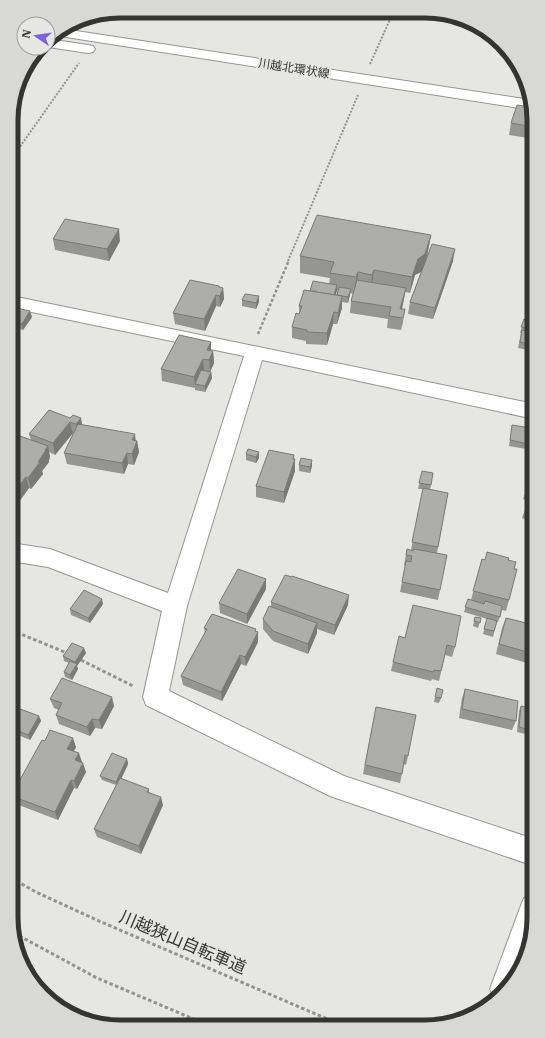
<svg xmlns="http://www.w3.org/2000/svg" width="545" height="1038" font-family="'IBM Plex Serif','Noto Sans JP',serif">
  <style>
    .lines { fill: none; stroke-linecap: round; stroke-linejoin: round }
    .minor-casing { stroke: #959591; stroke-width: 2 }
    .secondary-casing { stroke: #959591; stroke-width: 2 }
    .path-far2 { stroke: #92938f; stroke-width: 2; stroke-dasharray: 2 1.5; stroke-linecap: butt }
    .path-far1 { stroke: #92938f; stroke-width: 2.5; stroke-dasharray: 3 2; stroke-linecap: butt }
    .path { stroke: #92938f; stroke-width: 3; stroke-dasharray: 3.5 2.5; stroke-linecap: butt }
    .minor { fill: #fff; fill-rule: evenodd }
    .secondary { fill: #fff; fill-rule: evenodd }
    .wall { fill: #959591; fill-rule: evenodd }
    .shaded-wall { fill: #797976 }
    .building { fill: #adada9; stroke: #797976 }
    .labels { text-anchor: middle; dominant-baseline: central; stroke-width: 4; stroke-linejoin: round; paint-order: stroke }
    .far-street-label { font-size: 12px; fill: #343432; stroke: #e6e7e2 }
    .near-street-label { font-size: 17px; fill: #343432; stroke: #e6e7e2 }
    .rim { fill: none; stroke: #343432; stroke-width: 5 }
  </style>
  <rect width="100%" height="100%" fill="#e6e7e2"/>
  <g class="lines">
    <defs>
      <g id="minor">
        <polygon points="118,11 123,15 121,18 116,19 102,17 101,15"/>
        <polygon points="48,39 88,45 93,46 95,49 93,52 88,53 48,47"/>
        <polygon points="12,296 534,404 534,419 262,360 187,606 169,691 344,776 534,839 534,866 330,796 146,705 143,697 162,611 48,567 11,561 11,543 50,549 168,593 244,356 12,308"/>
        <polygon points="534,894 534,926 511,985 494,997 490,989 520,908 524,898"/>
      </g>
      <polygon id="secondary" points="63,29 531,100 532,110 53,35"/>
    </defs>
    <!-- minor casing -->
    <use href="#minor" class="minor-casing"/>
    <!-- secondary casing -->
    <use href="#secondary" class="secondary-casing"/>
    <!-- path-far2 -->
    <g class="path-far2">
      <polyline points="370,64 393,13"/>
      <polyline points="12,158 79,63"/>
      <polyline points="288,261 358,95"/>
    </g>
    <!-- path-far1 -->
    <polyline class="path-far1" points="258,334 289,260"/>
    <!-- path -->
    <g class="path">
      <polyline points="11,630 67,653"/>
      <polyline points="81,660 133,686"/>
      <polyline points="11,878 36,892 99,921 346,1027"/>
      <polyline points="14,933 97,978 210,1026"/>
    </g>
    <!-- minor -->
    <use href="#minor" class="minor"/>
    <!-- secondary -->
    <use href="#secondary" class="secondary"/>
  </g>
  <!-- wall -->
  <g class="wall">
    <polygon points="534,120 534,139 509,135 511,123"/>
    <path d="M431,235L428,251L427,257L453,261L433,319L408,314L410,302L421,272L415,275L410,293L405,292L402,309L403,321L401,330L387,328L388,319L350,313L351,301L353,294L350,293L348,303L342,302V308L337,324H333L327,345L306,344V341L292,338V327L299,314V306L310,291L313,281L329,284L330,278L300,273V256ZM337,290L338,291L336,296L335,295Z"/>
    <polygon points="53,239 120,241 109,261 55,250"/>
    <polygon points="219,287 223,288 224,299 220,307 216,306 205,331 175,324 173,313"/>
    <polygon points="242,300 259,302 256,309 242,306"/>
    <polygon points="12,307 32,317 23,330 18,328 19,335 12,343"/>
    <polygon points="524,319 534,321 531,332 534,333 534,351 518,348 521,333 520,333"/>
    <polygon points="211,342 211,351 213,351 214,363 210,372 204,371 211,372 212,378 205,392 195,390 195,388 162,381 161,369"/>
    <polygon points="49,410 82,425 137,441 139,452 134,465 128,464 124,474 67,464 64,453 73,433 55,455 49,452 50,457 49,460 49,462 42,471 43,474 31,489 29,488 13,510 15,515 11,521 12,446 31,440 29,434"/>
    <polygon points="512,425 528,444 526,449 509,446"/>
    <polygon points="534,429 534,439 533,439"/>
    <polygon points="259,452 259,458 256,463 246,460 246,454"/>
    <polygon points="294,455 294,459 295,459 295,471 284,503 256,497 256,486"/>
    <polygon points="312,460 312,466 310,473 299,471 299,465"/>
    <polygon points="534,465 534,474 532,473"/>
    <polygon points="422,471 433,473 430,490 448,493 437,553 440,590 438,600 400,592 405,566 404,565 407,549 411,550 423,489 418,489"/>
    <polygon points="534,475 534,523 522,518 526,507 529,501 523,499 527,488"/>
    <polygon points="482,559 485,560 508,560 514,569 509,600 506,611 502,610 498,622 497,622 493,637 483,634 487,619 464,612 468,599 471,600"/>
    <polygon points="534,571 534,586 528,583 530,578"/>
    <polygon points="266,589 247,624 220,613 219,603"/>
    <polygon points="271,602 348,605 334,635 317,629 317,633 308,654 273,641 263,629 263,619 271,606"/>
    <polygon points="103,604 90,623 71,615 70,609"/>
    <polygon points="413,605 455,647 452,657 445,655 439,681 432,679 431,681 391,671 393,662 405,638"/>
    <polygon points="475,617 481,618 478,628 473,626"/>
    <polygon points="506,618 534,625 534,665 496,654 502,628"/>
    <polygon points="204,628 256,631 258,642 246,666 241,664 222,701 183,685 181,676 205,633"/>
    <polygon points="86,653 77,666 78,669 72,680 65,677 64,672 69,663 64,661 63,656"/>
    <polygon points="437,688 441,698 439,703 434,702"/>
    <polygon points="465,689 516,721 512,730 459,718 462,698"/>
    <polygon points="50,699 114,706 102,729 95,728 90,736 59,724 56,715 59,710 54,708"/>
    <polygon points="521,706 534,709 534,736 517,732 519,711"/>
    <polygon points="376,707 408,756 406,765 404,764 400,783 363,774"/>
    <polygon points="11,713 39,716 41,721 30,740 11,732"/>
    <polygon points="45,741 76,747 74,751 82,762 82,763 86,772 77,789 74,788 58,820 16,804 11,796"/>
    <polygon points="127,759 128,764 121,779 149,789 149,792 163,805 141,854 97,837 94,829 116,785 102,780 100,776"/>
  </g>
  <!-- shaded-wall -->
  <g class="shaded-wall">
    <polygon points="119,229 120,241 109,261 107,249"/>
    <polygon points="431,235 428,251 423,271 415,275 410,293 412,277 418,259"/>
    <polygon points="455,249 453,261 433,319 435,308"/>
    <polygon points="374,270 372,286 371,291 372,275"/>
    <polygon points="358,272 357,289 355,294 356,277"/>
    <polygon points="337,285 337,291 333,304 333,298"/>
    <polygon points="219,286 220,295 223,288 224,299 220,307 219,287"/>
    <polygon points="406,288 404,299 400,318 400,309"/>
    <polygon points="351,289 350,295 348,303 348,297"/>
    <polygon points="216,295 216,306 205,331 204,319"/>
    <polygon points="259,296 259,302 256,309 256,303"/>
    <polygon points="342,296 342,308 337,324 338,313"/>
    <polygon points="405,309 403,321 401,330 403,318"/>
    <polygon points="30,311 32,317 23,330 22,324"/>
    <polygon points="334,312 333,324 327,345 327,333"/>
    <polygon points="16,323 19,335 12,343 12,328"/>
    <polygon points="211,342 211,353 207,350"/>
    <polygon points="213,351 214,363 210,372 209,360"/>
    <polygon points="203,359 204,370 197,384 195,384 194,377"/>
    <polygon points="211,372 212,378 205,392 205,386"/>
    <polygon points="81,418 83,429 78,435 76,424"/>
    <polygon points="70,422 73,433 55,455 53,443"/>
    <polygon points="135,434 136,444 137,441 139,452 134,465 132,454 132,440"/>
    <polygon points="48,446 50,457 49,460 49,462 42,471 43,474 31,489 28,478"/>
    <polygon points="259,452 259,458 256,463 256,457"/>
    <polygon points="127,453 128,464 124,474 122,463"/>
    <polygon points="294,455 294,464 295,459 295,471 284,503 284,492"/>
    <polygon points="312,460 312,466 310,473 310,467"/>
    <polygon points="26,477 29,488 13,510 15,515 11,521 11,496"/>
    <polygon points="266,579 266,589 247,624 247,614"/>
    <polygon points="349,595 348,605 334,635 335,625"/>
    <polygon points="102,599 103,604 90,623 88,618"/>
    <polygon points="317,623 317,633 308,654 308,644"/>
    <polygon points="256,629 256,636 258,632 258,642 246,666 245,657"/>
    <polygon points="84,648 86,653 77,666 78,669 72,680 70,675 76,665 75,662"/>
    <polygon points="240,655 241,664 222,701 221,692"/>
    <polygon points="112,697 114,706 102,729 99,720"/>
    <polygon points="39,716 41,721 30,740 28,735"/>
    <polygon points="92,719 95,728 90,736 87,727"/>
    <polygon points="73,738 76,747 70,758 67,749"/>
    <polygon points="79,753 82,762 78,769 75,760"/>
    <polygon points="127,759 128,764 118,786 116,782"/>
    <polygon points="83,763 86,772 77,789 74,781"/>
    <polygon points="71,780 74,788 58,820 55,812"/>
    <polygon points="161,797 163,805 141,854 139,846"/>
  </g>
  <!-- building -->
  <g class="building">
    <polygon points="517,105 532,107 534,120 534,127 511,123"/>
    <polygon points="317,215 431,235 425,254 418,259 412,277 374,270 372,275 358,272 356,277 330,273 334,262 300,256"/>
    <polygon points="65,219 119,229 107,249 53,239"/>
    <polygon points="432,244 455,249 435,308 410,302"/>
    <polygon points="190,280 219,286 219,287 223,288 220,296 216,295 204,319 173,313"/>
    <polygon points="357,280 406,288 400,309 405,309 403,318 389,316 391,307 351,301"/>
    <polygon points="313,281 337,285 334,295 316,292 316,291 310,291"/>
    <polygon points="339,287 351,289 348,297 337,295"/>
    <polygon points="304,290 342,296 338,313 334,312 327,333 307,332 307,330 292,327 296,313 299,314 302,306 299,306"/>
    <polygon points="245,294 259,296 256,303 242,300"/>
    <polygon points="12,307 30,311 22,324 12,321"/>
    <polygon points="524,319 534,321 532,329 521,327"/>
    <polygon points="12,321 16,323 12,328"/>
    <polygon points="522,330 534,333 534,345 520,342"/>
    <polygon points="179,335 211,342 207,350 213,351 209,360 203,359 194,377 161,369"/>
    <polygon points="201,370 211,372 205,386 195,384"/>
    <polygon points="49,410 70,418 73,415 81,418 76,424 70,422 53,443 29,434"/>
    <polygon points="78,424 135,434 132,440 137,441 132,454 127,453 122,463 64,453"/>
    <polygon points="512,425 531,428 528,444 510,440"/>
    <polygon points="20,436 48,446 45,450 46,450 38,462 40,462 28,478 26,477 11,496 12,446"/>
    <polygon points="248,449 259,452 256,457 246,454"/>
    <polygon points="269,450 294,455 293,459 295,459 284,492 256,486"/>
    <polygon points="301,458 312,460 310,467 299,465"/>
    <polygon points="422,471 433,473 431,485 419,483"/>
    <polygon points="534,475 534,491 527,488"/>
    <polygon points="423,488 448,493 438,547 412,542"/>
    <polygon points="534,494 534,511 526,507"/>
    <polygon points="407,549 413,551 414,549 447,555 440,590 402,582 406,561 411,562 412,556 406,555"/>
    <polygon points="487,552 509,558 508,560 516,562 514,569 517,569 509,600 473,591 482,559 485,560"/>
    <polygon points="238,569 266,579 247,614 219,603"/>
    <polygon points="534,571 534,580 530,578"/>
    <polygon points="285,575 292,577 292,576 349,595 335,625 271,602"/>
    <polygon points="84,590 102,599 88,618 70,609"/>
    <polygon points="468,599 484,604 485,601 502,606 500,617 465,607"/>
    <polygon points="413,605 461,616 455,647 447,645 441,671 434,670 433,672 393,662 399,636 405,638"/>
    <polygon points="269,606 317,623 308,644 273,631 263,619"/>
    <polygon points="212,614 256,629 255,631 258,632 245,657 240,655 221,692 181,676 207,629 204,628"/>
    <polygon points="475,617 481,618 480,623 474,621"/>
    <polygon points="487,618 497,621 494,631 484,629"/>
    <polygon points="506,618 534,625 534,654 499,644"/>
    <polygon points="72,643 84,648 75,662 63,656"/>
    <polygon points="70,661 77,664 70,675 64,672"/>
    <polygon points="62,678 112,697 99,720 92,719 87,727 56,715 62,703 50,699"/>
    <polygon points="437,688 443,690 441,698 435,697"/>
    <polygon points="465,689 518,701 516,721 462,709"/>
    <polygon points="521,706 534,709 534,731 519,727"/>
    <polygon points="15,707 39,716 28,735 11,728 11,713"/>
    <polygon points="376,707 416,715 408,756 405,755 402,774 365,765"/>
    <polygon points="50,730 73,738 67,749 79,753 75,760 83,763 74,781 71,780 55,812 11,796 42,740 45,741"/>
    <polygon points="112,753 127,759 116,782 100,776"/>
    <polygon points="120,778 149,789 147,792 161,797 139,846 94,829"/>
  </g>
  <g class="labels">
    <!-- far-street labels -->
    <g class="far-street-label">
      <text transform="translate(294 68) rotate(9)">川越北環状線</text>
    </g>
    <!-- near-street labels -->
    <g class="near-street-label">
      <text transform="translate(183 942) rotate(23)">川越狭山自転車道</text>
    </g>
  </g>
  <!-- crop -->
  <path d="M0 0H545V1038H0ZM120 18H425A102 102 0 0 1 527 120V918A102 102 0 0 1 425 1020H120A102 102 0 0 1 18 918V120A102 102 0 0 1 120 18Z" fill="#d8d9d4" fill-rule="evenodd"/>
  <path class="rim" d="M120 18H425A102 102 0 0 1 527 120V918A102 102 0 0 1 425 1020H120A102 102 0 0 1 18 918V120A102 102 0 0 1 120 18Z"/>
  <!-- north arrow -->
  <g transform="translate(36 36) rotate(283)"><circle r="19" fill="#e6e7e2" stroke="#9f9f9c"/>
  <path d="M0-3L7 15L0 10L-7 15Z" fill="#7d63de"/>
  <text y="-6" font-size="11" font-weight="bold" text-anchor="middle" fill="#343432">N</text>
  </g>
</svg>
